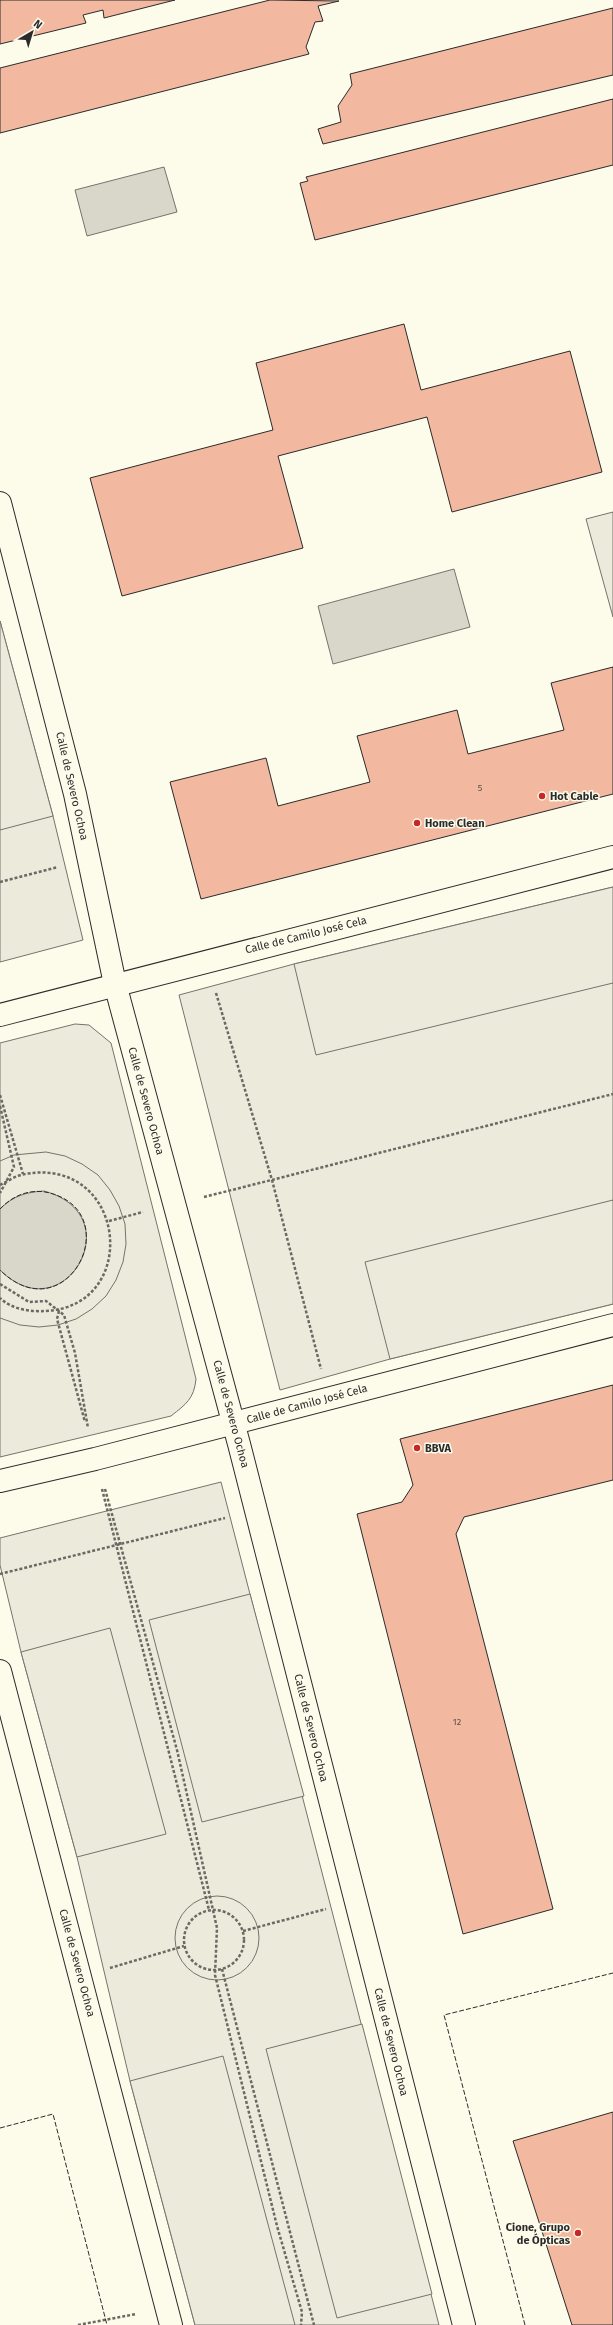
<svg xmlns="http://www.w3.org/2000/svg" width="613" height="2325" font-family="'Fira Sans',sans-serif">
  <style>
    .green { fill: #ecebdb; stroke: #74746e }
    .parking { fill: #eceadb; stroke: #74746e }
    .water { fill: #d8d7c9; stroke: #74746e }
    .building { fill: #f2b8a0; stroke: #2b2b2b }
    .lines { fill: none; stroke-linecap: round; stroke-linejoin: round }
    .minor-casing { stroke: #2b2b2b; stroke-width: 24 }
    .path { stroke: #6a6964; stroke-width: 2.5; stroke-dasharray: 3 2; stroke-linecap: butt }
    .minor { stroke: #fdfbea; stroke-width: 22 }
    .fence { stroke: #2b2b2b; stroke-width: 1; stroke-dasharray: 5 2; stroke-linecap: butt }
    .poi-dot { fill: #c62828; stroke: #fdfbea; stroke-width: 1.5 }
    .labels { text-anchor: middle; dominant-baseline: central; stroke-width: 3; stroke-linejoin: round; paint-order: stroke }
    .number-label { font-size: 9px; fill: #5d4e48 }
    .street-label { font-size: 11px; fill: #2b2b2b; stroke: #fdfbea }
    .poi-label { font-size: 11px; font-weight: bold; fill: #2b2b2b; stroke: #fdfbea; text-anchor: start }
  </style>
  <rect width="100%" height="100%" fill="#fdfbea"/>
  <!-- green -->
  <g class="green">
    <polygon points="613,512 613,617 586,519"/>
    <polygon points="0,621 53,816 83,940 0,962"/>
    <polygon points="613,887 613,1304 390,1359 280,1390 179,995 294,964"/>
    <path d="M75,1024L89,1025L111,1043L196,1379C194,1399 186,1404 171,1416L0,1457V1043Z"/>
    <polygon points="221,1482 439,2325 195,2325 130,2081 77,1857 21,1652 0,1565 0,1538"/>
  </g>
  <!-- parking -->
  <g class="parking">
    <polygon points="0,621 53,816 0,830"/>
    <polygon points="613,887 613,983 316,1055 294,964"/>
    <polygon points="46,1152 65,1156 82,1164 98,1175 110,1190 119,1206 125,1224 126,1244 123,1262 116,1280 106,1296 92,1309 76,1319 58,1325 39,1327 20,1325 0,1318 0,1161 14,1155"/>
    <polygon points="613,1200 613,1304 390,1359 365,1262"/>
    <polygon points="250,1594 304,1796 202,1822 149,1620"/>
    <polygon points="110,1628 166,1834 77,1857 21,1652"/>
    <circle cx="217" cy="1938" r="42"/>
    <polygon points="362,2024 432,2294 337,2318 266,2049"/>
    <polygon points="223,2056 295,2325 195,2325 130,2081"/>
  </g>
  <!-- water -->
  <g class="water">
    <polygon points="164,167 177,212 87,236 75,190"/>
    <polygon points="454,569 470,627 333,664 318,606"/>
    <path d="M44,1191C133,1215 64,1334 0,1270V1209C13,1196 26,1192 44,1191Z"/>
  </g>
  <!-- building -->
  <g class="building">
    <polygon points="0,0 175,0 104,18 103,10 83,15 86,23 0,44"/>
    <polygon points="270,0 339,1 318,6 323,21 315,22 306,47 309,54 0,133 0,68"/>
    <polygon points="613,8 613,75 323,144 318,129 341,122 338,106 352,85 350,74"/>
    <polygon points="613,99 613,165 315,240 300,183 308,181 306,177"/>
    <polygon points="404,324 421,390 570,351 602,472 452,512 427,417 278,456 303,548 122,596 90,478 273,430 256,363"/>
    <polygon points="613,667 613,794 201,899 170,782 266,758 278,806 370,782 357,736 457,710 468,754 564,730 551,683"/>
    <polygon points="613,1385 613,1480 464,1517 456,1534 553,1909 463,1934 357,1514 402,1502 413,1485 400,1439"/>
    <polygon points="613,2112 613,2325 572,2325 513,2141"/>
  </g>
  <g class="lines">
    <defs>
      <g id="minor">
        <polyline points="0,503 75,794 115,984 239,1444 464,2325"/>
        <polyline points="0,1015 613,857"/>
        <polyline points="0,1481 95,1459 613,1325"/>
        <polyline points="0,1671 171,2325"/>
      </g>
    </defs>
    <!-- minor casing -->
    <use href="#minor" class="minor-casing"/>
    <!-- path -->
    <g class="path">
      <polyline points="0,882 58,867"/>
      <polyline points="216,993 272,1180 321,1369"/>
      <polyline points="0,1095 23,1174"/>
      <polyline points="0,1106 14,1167 0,1193"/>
      <path d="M0,1185C8,1181 17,1175 25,1174C127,1156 142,1307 45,1311C30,1312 11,1309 0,1298"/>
      <polyline points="204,1197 613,1094"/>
      <polyline points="109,1221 143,1212"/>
      <polyline points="0,1284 29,1302 46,1301 64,1315 75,1353 88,1428"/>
      <polyline points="59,1311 57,1319 85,1422"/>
      <polyline points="102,1489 209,1910"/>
      <polyline points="105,1489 177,1750 217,1928 215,1975 277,2226 302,2312 301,2325"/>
      <polyline points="0,1574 225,1518"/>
      <circle cx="214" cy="1940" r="30"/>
      <polyline points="243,1931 326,1909"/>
      <polyline points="110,1968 184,1946"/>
      <polyline points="222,1969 314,2325"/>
      <polyline points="78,2325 136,2314"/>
    </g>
    <!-- minor -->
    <use href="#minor" class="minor"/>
    <!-- fence -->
    <g class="fence">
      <path d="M0,1209C13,1195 31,1188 50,1193C128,1214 66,1335 0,1270"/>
      <polyline points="0,2128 53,2114 107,2325"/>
      <polyline points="525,2325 444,2015 613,1973"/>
    </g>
  </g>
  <!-- markers -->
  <g class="poi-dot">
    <circle cx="542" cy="796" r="4"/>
    <circle cx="417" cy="823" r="4"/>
    <circle cx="417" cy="1448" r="4"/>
    <circle cx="578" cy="2233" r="4"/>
  </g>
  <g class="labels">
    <!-- number labels -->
    <g class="number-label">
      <text x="480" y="788">5</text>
      <text x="457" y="1722">12</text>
    </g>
    <!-- street labels -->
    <g class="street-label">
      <text transform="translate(72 786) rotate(77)">Calle de Severo Ochoa</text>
      <text transform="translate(306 935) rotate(-14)">Calle de Camilo José Cela</text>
      <text transform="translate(146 1101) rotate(75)">Calle de Severo Ochoa</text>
      <text transform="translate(307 1404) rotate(-15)">Calle de Camilo José Cela</text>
      <text transform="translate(231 1414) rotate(75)">Calle de Severo Ochoa</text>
      <text transform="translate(311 1728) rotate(76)">Calle de Severo Ochoa</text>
      <text transform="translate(77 1963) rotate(75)">Calle de Severo Ochoa</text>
      <text transform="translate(391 2042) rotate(76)">Calle de Severo Ochoa</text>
    </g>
    <!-- poi labels -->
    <g class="poi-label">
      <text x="550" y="796">Hot Cable</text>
      <text x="425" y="823">Home Clean</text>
      <text x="425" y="1448">BBVA</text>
      <text x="570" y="2227" text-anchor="end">Cione, Grupo<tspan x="570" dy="13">de Ópticas</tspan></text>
    </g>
  </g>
  <!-- north arrow -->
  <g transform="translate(32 32) rotate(38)" stroke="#fdfbea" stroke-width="3" paint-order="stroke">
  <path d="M0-3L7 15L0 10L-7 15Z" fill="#2b2b2b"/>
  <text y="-6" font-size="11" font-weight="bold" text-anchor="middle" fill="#2b2b2b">N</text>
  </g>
</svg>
